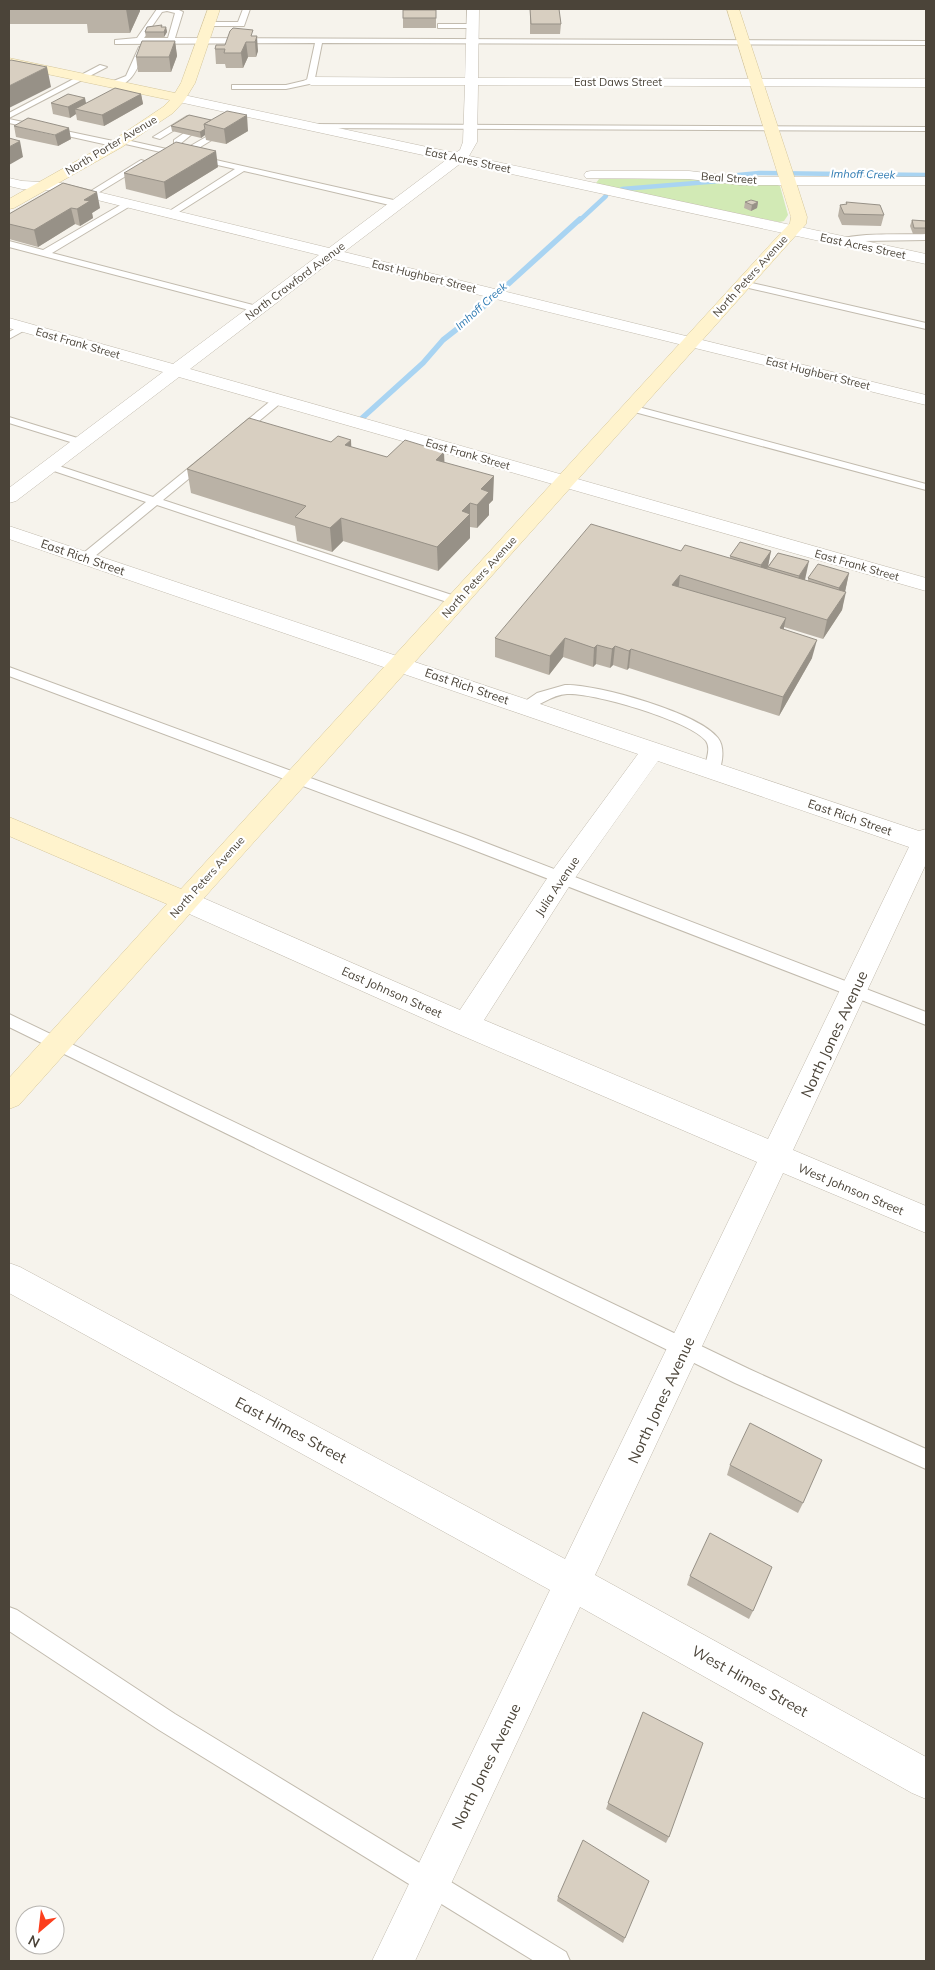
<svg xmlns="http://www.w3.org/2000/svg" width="935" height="1970" font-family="Mulish,sans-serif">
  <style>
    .green { fill: #d2eab5 }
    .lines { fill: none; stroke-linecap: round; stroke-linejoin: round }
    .stream-far1 { stroke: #a9d4f2; stroke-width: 4.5 }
    .stream { stroke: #a9d4f2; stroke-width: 5.5 }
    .lane-casing { stroke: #c2bbae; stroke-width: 2 }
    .street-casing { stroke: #c2bbae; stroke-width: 1 }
    .secondary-casing { stroke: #d6c79b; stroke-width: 1 }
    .lane { fill: #fff; fill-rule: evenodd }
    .street { fill: #fff; fill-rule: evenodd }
    .secondary { fill: #fff3cd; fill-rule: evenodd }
    .wall { fill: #bab2a6 }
    .shaded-wall { fill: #979187 }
    .building { fill: #d8cfc1; stroke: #979187 }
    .labels { text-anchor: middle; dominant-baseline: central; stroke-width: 4.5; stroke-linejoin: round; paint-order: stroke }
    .far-street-label { font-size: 11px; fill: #4b4439; stroke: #fff }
    .far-water-label { font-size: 11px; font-style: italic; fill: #2e7ab2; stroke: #fff }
    .street-label { font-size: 12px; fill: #4b4439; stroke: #fff }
    .near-street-label { font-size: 15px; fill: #4b4439; stroke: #fff }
  </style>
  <rect width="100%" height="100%" fill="#f6f3ec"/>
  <!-- green -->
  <polygon class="green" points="599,179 711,179 775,184 780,186 788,215 784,221 779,222 610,187 596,183"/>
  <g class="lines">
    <!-- stream-far1 -->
    <g class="stream-far1">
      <polyline points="622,189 720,181 728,176 759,173 926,175"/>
      <polyline points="579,221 606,196"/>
    </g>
    <!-- stream -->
    <polyline class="stream" points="360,420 423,363 443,340 471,318 580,219"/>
    <defs>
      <g id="lane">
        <path d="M157,9H177L183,12L175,38L926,41V45L322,43L314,83L286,89H232V85H286L307,80L315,43L115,44V40L137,38ZM167,11L175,13L168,38H144L162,12Z"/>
        <polygon points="243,9 250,9 244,26 208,26 204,24 208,22 238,22"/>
        <polygon points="438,24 473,24 477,26 473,28 438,28"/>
        <path d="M139,47H151L155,49L145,51C138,66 132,88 111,86V82L126,76Z"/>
        <polygon points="100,65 107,67 9,118 9,113"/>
        <polygon points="187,116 194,118 160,139 153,137"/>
        <polygon points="9,119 118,142 122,139 180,152 225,126 229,128 228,130 189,154 398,201 402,204 398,207 244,171 171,217 168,216 168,212 235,169 121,143 117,147 9,123"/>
        <polygon points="306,124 926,127 926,131 309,128 305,126"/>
        <polygon points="184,133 191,135 180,144 174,144 174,140"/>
        <polygon points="141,160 144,161 144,165 93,196 90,197 86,194"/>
        <polygon points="129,200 133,203 132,205 52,253 261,307 261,311 253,311 9,247 9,241 43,250"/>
        <path d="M926,234V240L863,241L843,244L838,241C850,232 908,235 926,234Z"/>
        <polygon points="743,281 926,323 926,329 740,286 740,282"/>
        <polygon points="23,324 27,325 27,329 9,339 9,332"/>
        <polygon points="278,397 282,398 283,400 282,402 241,436 233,436 231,434 233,432 274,398"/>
        <polygon points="631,405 926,484 926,490 627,410 626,408 627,406"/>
        <polygon points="9,417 84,440 86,442 80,445 9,423"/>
        <polygon points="205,457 211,460 209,462 163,500 461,598 463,601 457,605 453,604 157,505 89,561 81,561 79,558 81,555 146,502 45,468 43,466 45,464 53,464 153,497 201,458"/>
        <polygon points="9,667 468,836 926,1012 926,1025 458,844 9,676"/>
        <path d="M565,685C597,684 699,713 718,738C725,747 723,765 717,774H707C701,765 713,752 706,741C691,721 592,692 567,694C551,695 540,706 525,710L520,709L518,706L537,693Z"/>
        <polygon points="9,1014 749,1369 926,1449 926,1469 735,1383 9,1027"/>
        <polygon points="9,1607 17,1610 175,1714 566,1952 570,1961 534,1961 159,1730 9,1631"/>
      </g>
      <g id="street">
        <polygon points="467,9 479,9 478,78 926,79 926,87 478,85 477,142 469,156 926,254 926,264 461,163 344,252 926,395 926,405 334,259 190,369 926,578 926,591 179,377 16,501 9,503 9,488 163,372 9,328 9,318 173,364 319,255 61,191 22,189 9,186 9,178 22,181 61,183 329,248 446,160 179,102 172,98 179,94 455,153 460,150 463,142 465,85 311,85 304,81 311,77 465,78"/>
        <polygon points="591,171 689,171 741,177 926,177 926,185 741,185 689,179 586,178 584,175 586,172"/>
        <path d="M9,526L919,831L926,829V864L793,1150L926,1206V1233L783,1173L595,1575L926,1757V1799L912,1793L580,1607L415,1961H372L550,1590L9,1293V1263L20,1267L565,1559L757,1162L456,1033L176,908L172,901L176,894L185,891L194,894L460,1010L552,871L638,754L9,539ZM658,761L909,847L768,1139L484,1020L570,885Z"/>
      </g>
      <g id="secondary">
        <polygon points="208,9 220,9 195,83 184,101 173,113 122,147 14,208 9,209 9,199 112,141 163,107 170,100 9,66 9,58 175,93 181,83"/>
        <polygon points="727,9 739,9 795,179 807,217 806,224 19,1105 9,1109 9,1078 167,904 9,836 9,817 181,889 790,223 791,217"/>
      </g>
    </defs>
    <!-- lane casing -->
    <use href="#lane" class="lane-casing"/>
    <!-- street casing -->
    <use href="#street" class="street-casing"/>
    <!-- secondary casing -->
    <use href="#secondary" class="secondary-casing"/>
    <!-- lane -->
    <use href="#lane" class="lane"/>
    <!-- street -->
    <use href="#street" class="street"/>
    <!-- secondary -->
    <use href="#secondary" class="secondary"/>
  </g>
  <!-- wall -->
  <g class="wall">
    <polygon points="9,9 140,9 140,11 130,33 88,33 87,24 9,24"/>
    <polygon points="530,9 561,24 560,34 530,34"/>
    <polygon points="436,10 436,28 403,28 403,18"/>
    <polygon points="162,27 166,27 167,32 164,37 146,37 145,32"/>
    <polygon points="253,36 258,51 256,57 248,57 243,68 226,68 225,64 216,64 215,49"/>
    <polygon points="175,41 177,56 171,72 138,72 136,57"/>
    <polygon points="141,94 143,104 104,126 77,120 76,114 70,118 53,114 51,103 86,103"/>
    <polygon points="189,115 248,131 226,144 206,140 205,135 201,138 172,131 171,126"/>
    <polygon points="14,126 71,139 58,146 16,137"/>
    <polygon points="218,167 166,199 126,189 124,173"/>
    <polygon points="63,183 100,208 92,213 93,218 80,226 75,224 38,247 9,239 9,214"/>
    <polygon points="745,202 758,202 757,208 751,211 744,208"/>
    <polygon points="846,202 884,215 881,226 842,225 838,216 840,205 846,204"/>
    <polygon points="912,220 926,221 926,234 913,234 910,226"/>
    <polygon points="331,442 387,457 444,462 493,500 489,504 489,515 477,528 470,527 470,538 438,571 343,541 332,552 297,541 295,526 191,493 187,469"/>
    <polygon points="681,551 730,558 730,556 771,551 768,566 778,553 805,580 808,581 808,578 849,573 845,591 842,610 823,639 784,627 784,630 812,658 779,716 629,668 627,670 613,665 610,668 596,664 593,667 563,657 549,675 495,657 495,638"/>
    <polygon points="730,1465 803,1503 798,1513 727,1475"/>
    <polygon points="690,1576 753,1611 749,1619 687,1585"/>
    <polygon points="643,1712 669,1837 666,1843 606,1809"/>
    <polygon points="558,1897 625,1938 623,1943 557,1901"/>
  </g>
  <!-- shaded-wall -->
  <g class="shaded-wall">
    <polygon points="126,9 140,9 140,11 130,33"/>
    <polygon points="166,27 167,32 164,37 164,32"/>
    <polygon points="257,36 258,51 256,57 255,42"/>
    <polygon points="175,41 177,56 171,72 169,57"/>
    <polygon points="246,42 248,57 243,68 241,53"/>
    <polygon points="47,67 51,87 9,108 9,86"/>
    <polygon points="141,94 143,104 104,126 102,115"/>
    <polygon points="85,98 87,108 75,109 76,114 70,118 68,107"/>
    <polygon points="247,115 248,131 226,144 224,129"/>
    <polygon points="69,128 71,139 58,146 55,135"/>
    <polygon points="205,129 205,135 201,138 200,132"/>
    <polygon points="20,141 23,157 9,165 9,147"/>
    <polygon points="216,151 218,167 166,199 164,182"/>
    <polygon points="97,192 100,208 92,213 93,218 80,226 77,209 84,200"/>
    <polygon points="758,202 757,208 751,211 752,205"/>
    <polygon points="71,208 75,224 38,247 34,230"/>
    <polygon points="351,440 352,463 345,445"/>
    <polygon points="444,452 445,475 436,460"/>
    <polygon points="494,476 493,500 489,504 489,515 477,528 477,505 481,489"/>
    <polygon points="470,503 470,538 438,571 437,547 462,511"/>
    <polygon points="341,518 343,541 332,552 330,528"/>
    <polygon points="771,551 767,571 758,584 761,565"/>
    <polygon points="809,561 805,580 795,595 799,576"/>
    <polygon points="849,573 845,592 835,606 839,588"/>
    <polygon points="680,575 678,594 672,585"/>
    <polygon points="846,592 842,610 823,639 827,620"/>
    <polygon points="786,618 782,637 780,628"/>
    <polygon points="565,638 563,657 549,675 550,656"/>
    <polygon points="817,640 812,658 779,716 783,697"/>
    <polygon points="597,645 596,664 593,667 594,648"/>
    <polygon points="615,646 613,665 610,668 612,649"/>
    <polygon points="631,649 629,668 627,670 629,651"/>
  </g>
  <!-- building -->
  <g class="building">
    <polygon points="530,9 559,9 561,24 531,24"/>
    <rect x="403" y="10" width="33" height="8"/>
    <polygon points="162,25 161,27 166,27 164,32 145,32 147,27"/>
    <polygon points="233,28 253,30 251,36 257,36 255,42 246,42 241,53 224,53 225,49 215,49 216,45 225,45 230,31"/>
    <polygon points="142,41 175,41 169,57 136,57"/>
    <polygon points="11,60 47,67 9,86 9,61"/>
    <polygon points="115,88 141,94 102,115 75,109"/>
    <polygon points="68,94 85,98 68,107 51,103"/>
    <polygon points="227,111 247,115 224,129 204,124"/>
    <polygon points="189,115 211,120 204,124 205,129 200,132 171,126"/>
    <polygon points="28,118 69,128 55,135 14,126"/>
    <polygon points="9,138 20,141 9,147"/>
    <polygon points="176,142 216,151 164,182 124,173"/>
    <polygon points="63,183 97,192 84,200 90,201 77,209 71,208 34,230 9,224 9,214"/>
    <polygon points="751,200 758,202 752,205 745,202"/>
    <polygon points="846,202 880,205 884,215 844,214 840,205 847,204"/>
    <polygon points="912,220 926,221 926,228 914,228"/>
    <polygon points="249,418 331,442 338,436 351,440 345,445 387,457 405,440 444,452 436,460 494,476 481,489 489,492 477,505 470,503 462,511 470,514 437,547 341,518 330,528 295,517 306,506 187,469"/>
    <polygon points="591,524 681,551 685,545 846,592 827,620 680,575 672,585 786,618 780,628 817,640 783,697 631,649 629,651 615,646 612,649 597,645 594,648 565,638 550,656 495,638"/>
    <polygon points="740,542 771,551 761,565 730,556"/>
    <polygon points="778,553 809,561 799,576 768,567"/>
    <polygon points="818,564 849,573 839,588 808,578"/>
    <polygon points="750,1423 822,1460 803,1503 730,1465"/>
    <polygon points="710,1533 772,1567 753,1611 690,1576"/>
    <polygon points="643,1712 703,1743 669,1837 608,1803"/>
    <polygon points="583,1840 649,1881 625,1938 558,1897"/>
  </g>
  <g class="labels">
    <!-- far-street labels -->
    <g class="far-street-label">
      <text x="618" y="82">East Daws Street</text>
      <text transform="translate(111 145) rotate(-31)">North Porter Avenue</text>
      <text transform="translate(468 160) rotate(12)">East Acres Street</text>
      <text transform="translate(729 178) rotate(4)">Beal Street</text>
      <text transform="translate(863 246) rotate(12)">East Acres Street</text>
      <text transform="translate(424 276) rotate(14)">East Hughbert Street</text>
      <text transform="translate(750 276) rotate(-48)">North Peters Avenue</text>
      <text transform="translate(295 281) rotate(-37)">North Crawford Avenue</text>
      <text transform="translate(78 343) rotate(16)">East Frank Street</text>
      <text transform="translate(818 373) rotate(14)">East Hughbert Street</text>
      <text transform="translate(468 454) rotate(16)">East Frank Street</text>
      <text transform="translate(857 565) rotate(16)">East Frank Street</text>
      <text transform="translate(479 577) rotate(-48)">North Peters Avenue</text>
      <text transform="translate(207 877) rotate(-48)">North Peters Avenue</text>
    </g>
    <!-- far-water labels -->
    <g class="far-water-label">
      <text transform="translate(863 174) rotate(1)">Imhoff Creek</text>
      <text transform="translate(481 306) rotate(-42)">Imhoff Creek</text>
    </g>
    <!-- street labels -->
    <g class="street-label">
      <text transform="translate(83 557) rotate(19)">East Rich Street</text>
      <text transform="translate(467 686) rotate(19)">East Rich Street</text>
      <text transform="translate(850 817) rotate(19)">East Rich Street</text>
      <text transform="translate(557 886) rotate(-56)">Julia Avenue</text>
      <text transform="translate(392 992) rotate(24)">East Johnson Street</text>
      <text transform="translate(851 1189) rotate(23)">West Johnson Street</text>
    </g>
    <!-- near-street labels -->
    <g class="near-street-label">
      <text transform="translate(834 1034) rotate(-65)">North Jones Avenue</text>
      <text transform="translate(661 1400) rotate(-65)">North Jones Avenue</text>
      <text transform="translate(291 1430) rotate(28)">East Himes Street</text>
      <text transform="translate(750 1681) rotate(29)">West Himes Street</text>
      <text transform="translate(486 1766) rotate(-64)">North Jones Avenue</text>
    </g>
  </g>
  <!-- border -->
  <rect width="935" height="1970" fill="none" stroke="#4b4439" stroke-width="20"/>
  <!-- north arrow -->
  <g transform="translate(40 1930) rotate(208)"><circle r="24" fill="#ffffff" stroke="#b7b4b0"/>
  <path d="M0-4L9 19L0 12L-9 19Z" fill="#fc3f1d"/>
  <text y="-8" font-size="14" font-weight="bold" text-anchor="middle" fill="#4b4439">N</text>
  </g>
</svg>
